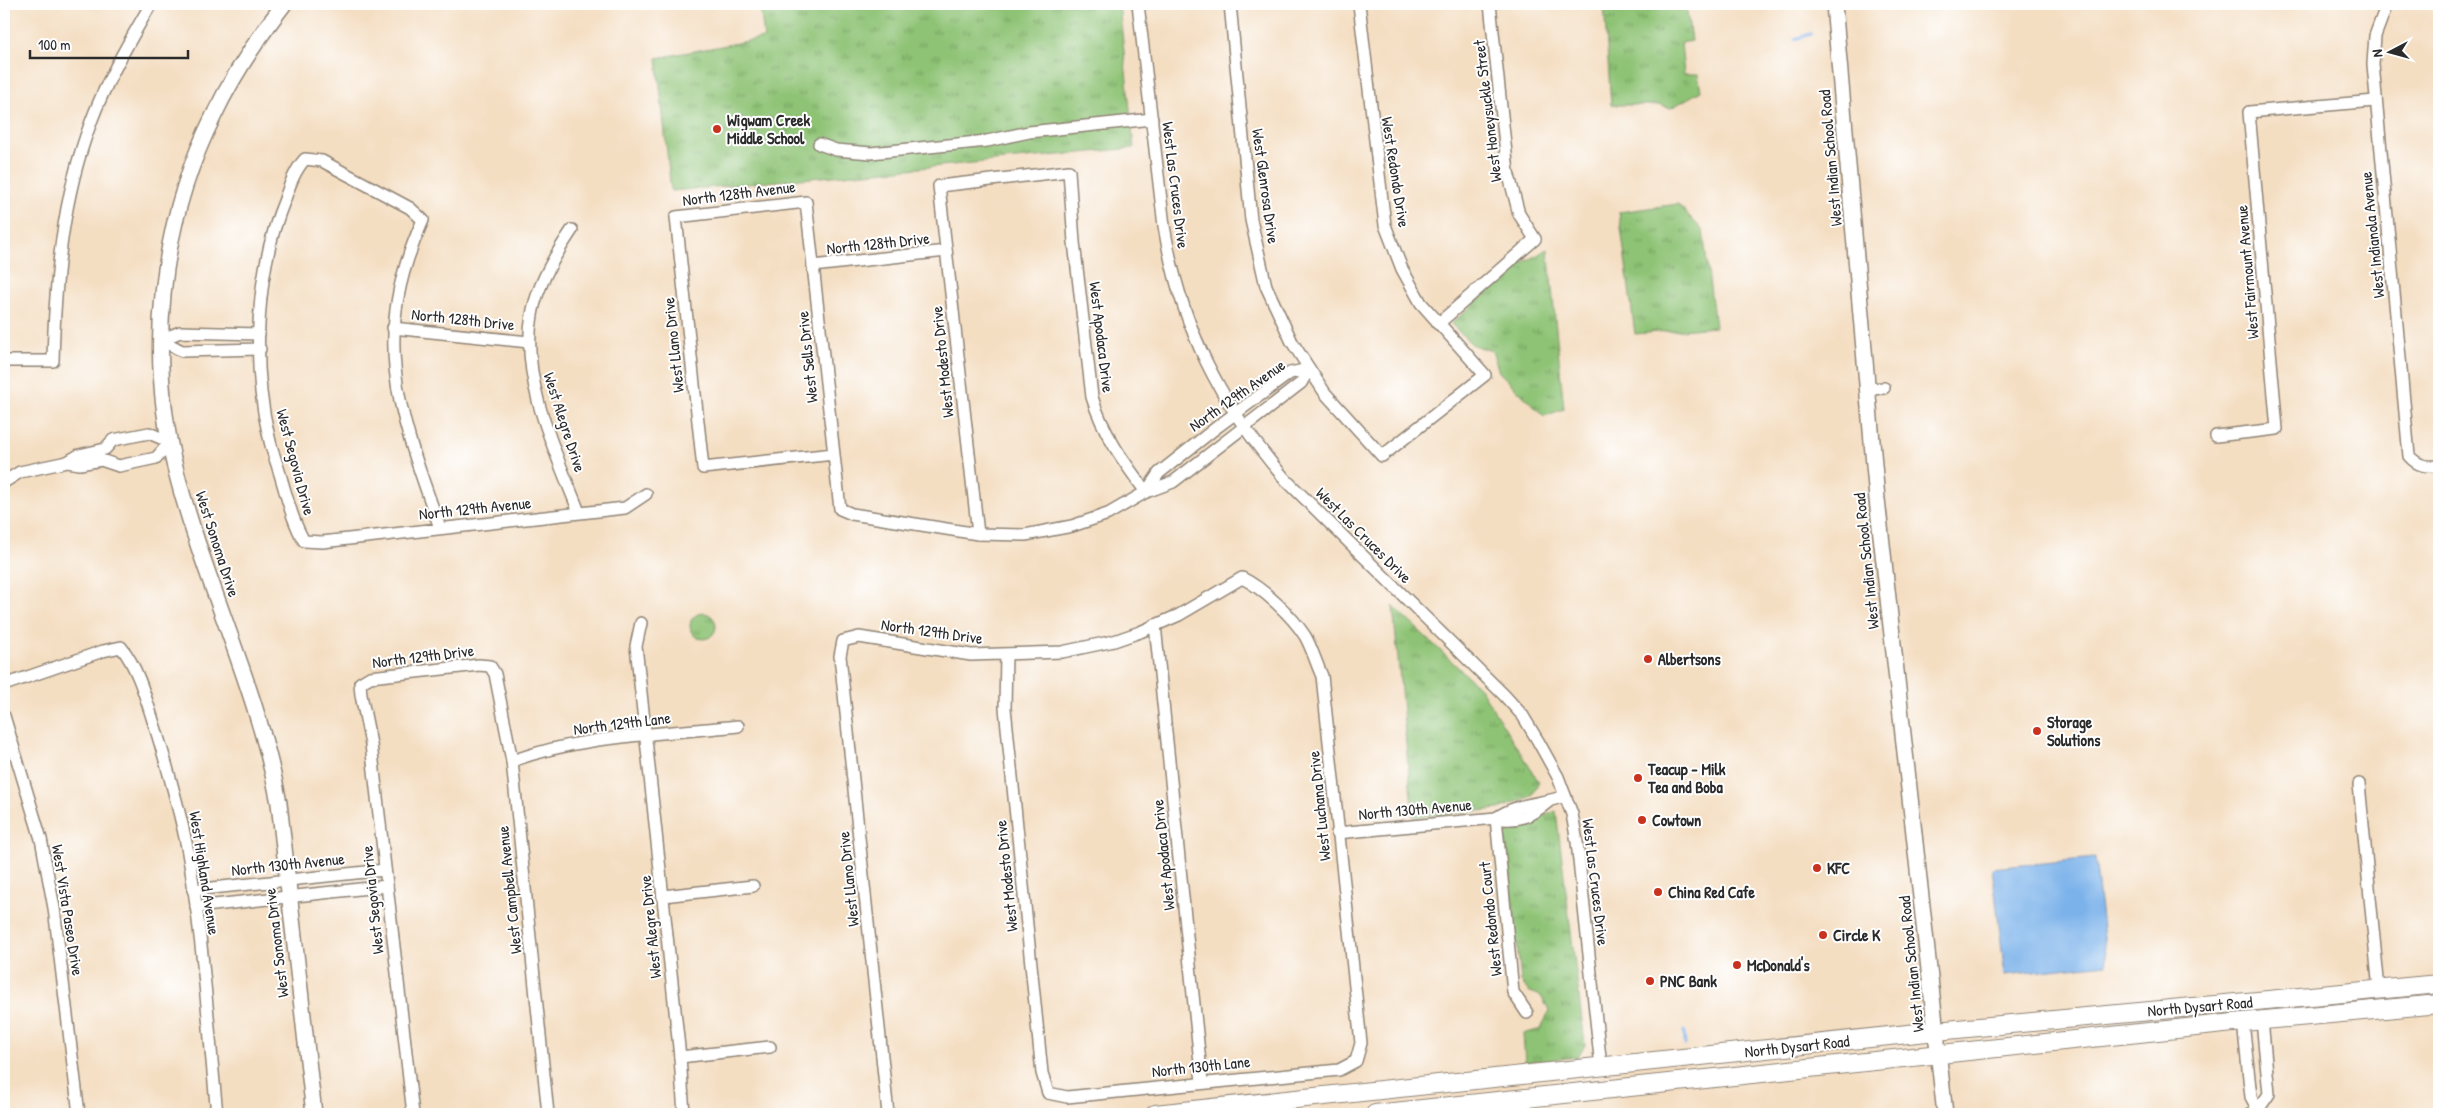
<svg xmlns="http://www.w3.org/2000/svg" width="2443" height="1118" font-family="'Patrick Hand',sans-serif">
  <style>
    .grass { fill: url(#grass-tufts); stroke: #5c7750 }
    .water { fill: #7cb2ea; stroke: #546e8a }
    .lines { fill: none; stroke-linecap: round; stroke-linejoin: round }
    .stream { stroke: #7cb2ea; stroke-width: 3 }
    .street-casing { stroke: #908476; stroke-width: 14 }
    .secondary-casing { stroke: #908476; stroke-width: 18 }
    .primary-casing { stroke: #908476; stroke-width: 20 }
    .street { stroke: #fff; stroke-width: 11 }
    .secondary { stroke: #fff; stroke-width: 15 }
    .primary { stroke: #fff; stroke-width: 18 }
    .poi-dot { fill: #c8321e; stroke: #fff; stroke-width: 2 }
    .labels { text-anchor: middle; dominant-baseline: central; stroke-width: 4; stroke-linejoin: round; paint-order: stroke }
    .street-label { font-size: 16px; fill: #2b2b2b; stroke: #fff }
    .poi-label { font-size: 16px; font-weight: bold; fill: #2b2b2b; stroke: #fff; text-anchor: start }
  </style>
  <defs>
    <pattern id="grass-tufts" width="24" height="20" patternUnits="userSpaceOnUse" patternTransform="scale(1.25)"><rect width="24" height="20" fill="#8ec375"/><path d="M3 7l-1-3M5 7V3M7 7l1-3M15 17l-1-3M17 17v-4M19 17l1-3" fill="none" stroke="#749f60"/></pattern>
  </defs>
  <rect width="100%" height="100%" fill="#fff"/>
  <filter id="ink" filterUnits="userSpaceOnUse"><feTurbulence type="fractalNoise" baseFrequency=".02" numOctaves="2"/><feDisplacementMap in="SourceGraphic" scale="10" xChannelSelector="R" yChannelSelector="G"/><feConvolveMatrix kernelMatrix="1 2 1 2 8 2 1 2 1" color-interpolation-filters="sRGB"/></filter>
  <filter id="wash" filterUnits="userSpaceOnUse"><feTurbulence type="fractalNoise" baseFrequency=".0096" numOctaves="4" result="noise"/><feDisplacementMap in="SourceGraphic" scale="20" xChannelSelector="R" yChannelSelector="G"/><feGaussianBlur stdDeviation="1.12" result="paint"/><feColorMatrix in="noise" values="0 0 0 0 0 0 0 0 0 0 0 0 0 0 0 0 0 1.4 0 .05"/><feComposite in="paint" operator="in"/></filter>
  <g filter="url(#wash)">
    <rect width="100%" height="100%" fill="#f4dec2"/>
    <!-- grass -->
    <g class="grass">
      <polygon points="760,4 1119,4 1134,148 671,191 657,58 764,38"/>
      <polygon points="1604,4 1686,4 1691,41 1681,43 1684,74 1698,74 1701,91 1671,108 1660,105 1611,105"/>
      <polygon points="1678,204 1703,231 1715,327 1635,334 1619,212"/>
      <polygon points="1548,249 1564,409 1544,416 1499,372 1492,351 1473,345 1451,324 1517,266"/>
      <polygon points="1393,606 1480,688 1539,782 1532,796 1499,809 1413,817"/>
      <circle cx="703" cy="626" r="13"/>
      <polygon points="1556,811 1585,1045 1578,1057 1525,1062 1523,1034 1541,1029 1549,1011 1541,996 1528,991 1521,981 1505,832"/>
    </g>
    <!-- water -->
    <polygon class="water" points="2095,858 2107,964 2005,975 1992,868"/>
    <g class="lines">
      <!-- stream -->
      <g class="stream">
        <polyline points="1795,39 1811,34"/>
        <polyline points="1684,1031 1685,1045"/>
      </g>
    </g>
  </g>
  <g filter="url(#ink)">
    <g class="lines">
      <defs>
        <g id="street">
          <path d="M1138,4L1164,226C1180,325 1220,404 1285,479L1504,695L1523,716L1538,741L1558,777L1572,814L1577,842L1601,1067"/>
          <polyline points="1230,4 1251,220 1266,286 1292,342 1325,393 1382,456 1485,375 1421,303 1402,269 1385,225 1359,4"/>
          <path d="M2387,4L2375,36L2373,64L2409,456C2418,466 2426,467 2439,466"/>
          <polyline points="819,144 836,150 871,153 987,141 1029,132 1152,119"/>
          <path d="M572,230C555,255 537,285 532,315C520,380 556,453 579,512"/>
          <polyline points="813,266 946,251"/>
          <polyline points="1438,324 1535,239 1519,214 1508,172 1490,4"/>
          <polyline points="393,328 529,342"/>
          <polyline points="161,340 182,351 260,349"/>
          <polyline points="161,340 180,332 259,334"/>
          <path d="M4,361H53C55,279 62,199 91,122C106,81 129,42 151,4"/>
          <polyline points="1869,389 1884,388"/>
          <polyline points="2216,436 2277,429 2249,112 2375,101"/>
          <polyline points="834,454 703,468 676,217 806,202 840,509 852,514 978,534 1025,535 1072,526 1108,514 1146,492 1173,482 1301,383 1309,369"/>
          <polyline points="4,482 20,472 67,462 79,455 105,449 113,440 149,433 170,442 156,458 119,466 101,460 80,464 67,462"/>
          <polyline points="1146,492 1159,473 1217,427 1290,373 1309,369"/>
          <path d="M440,528C399,413 369,339 423,220L410,208L322,161L305,159C295,170 290,184 285,199C256,269 251,363 269,437C272,452 278,466 282,481C288,501 293,522 304,541L322,542L625,508L646,494"/>
          <path d="M978,534L939,186L1069,171L1074,242L1092,397C1103,434 1124,462 1146,492"/>
          <polyline points="641,623 636,646 680,1057 684,1114"/>
          <polyline points="1155,625 1202,1082"/>
          <path d="M4,685L103,651L121,647C139,669 147,703 156,730C168,769 179,808 187,847C203,935 208,1025 217,1114"/>
          <polyline points="4,716 41,839 54,908 79,1114"/>
          <path d="M512,761C583,735 663,734 738,726"/>
          <polyline points="2359,784 2379,990"/>
          <polyline points="1496,818 1513,992 1527,1013"/>
          <path d="M1496,818C1519,802 1540,805 1565,796"/>
          <path d="M1337,833L1496,818C1518,822 1531,816 1548,802"/>
          <polyline points="193,890 385,870"/>
          <polyline points="663,896 753,886"/>
          <polyline points="196,907 387,886"/>
          <polyline points="2243,1022 2251,1097 2258,1110"/>
          <polyline points="680,1057 770,1047"/>
          <polyline points="413,1114 371,744 361,695 360,683 370,677 479,665 490,666 495,674 512,761 548,1114"/>
          <path d="M888,1114L840,656L843,641L859,637L971,655L1062,652L1114,641L1140,632L1179,615L1242,578C1263,588 1292,616 1305,636C1312,648 1316,663 1322,676L1361,1043L1356,1061L1339,1070L1067,1097L1048,1093L1042,1073L1005,708L1006,655"/>
          <polyline points="2250,1114 2258,1110 2269,1094 2262,1020"/>
        </g>
        <g id="secondary">
          <path d="M284,4C257,39 233,75 214,115C159,224 146,357 177,475C206,586 258,689 279,803L314,1114"/>
          <polyline points="1834,4 1877,499 1945,1114"/>
        </g>
        <g id="primary">
          <polyline points="1155,1114 1936,1031 2439,984"/>
          <polyline points="1375,1114 2243,1022 2439,1004"/>
        </g>
      </defs>
      <!-- street casing -->
      <use href="#street" class="street-casing"/>
      <!-- secondary casing -->
      <use href="#secondary" class="secondary-casing"/>
      <!-- primary casing -->
      <use href="#primary" class="primary-casing"/>
      <!-- street -->
      <use href="#street" class="street"/>
      <!-- secondary -->
      <use href="#secondary" class="secondary"/>
      <!-- primary -->
      <use href="#primary" class="primary"/>
    </g>
  </g>
  <!-- markers -->
  <g class="poi-dot">
    <circle cx="717" cy="129" r="5"/>
    <circle cx="1648" cy="659" r="5"/>
    <circle cx="2037" cy="731" r="5"/>
    <circle cx="1638" cy="778" r="5"/>
    <circle cx="1642" cy="820" r="5"/>
    <circle cx="1817" cy="868" r="5"/>
    <circle cx="1658" cy="892" r="5"/>
    <circle cx="1823" cy="935" r="5"/>
    <circle cx="1737" cy="965" r="5"/>
    <circle cx="1650" cy="981" r="5"/>
  </g>
  <g class="labels">
    <!-- street labels -->
    <g class="street-label">
      <text transform="translate(1487 111) rotate(-97)">West Honeysuckle Street</text>
      <text transform="translate(1830 158) rotate(-95)">West Indian School Road</text>
      <text transform="translate(1396 172) rotate(81)">West Redondo Drive</text>
      <text transform="translate(1176 185) rotate(83)">West Las Cruces Drive</text>
      <text transform="translate(1266 186) rotate(82)">West Glenrosa Drive</text>
      <text transform="translate(739 193) rotate(-7)">North 128th Avenue</text>
      <text transform="translate(2372 235) rotate(-96)">West Indianola Avenue</text>
      <text transform="translate(878 243) rotate(-6)">North 128th Drive</text>
      <text transform="translate(2247 272) rotate(-95)">West Fairmount Avenue</text>
      <text transform="translate(463 319) rotate(6)">North 128th Drive</text>
      <text transform="translate(1102 337) rotate(83)">West Apodaca Drive</text>
      <text transform="translate(673 345) rotate(-96)">West Llano Drive</text>
      <text transform="translate(807 357) rotate(-96)">West Sells Drive</text>
      <text transform="translate(942 362) rotate(-96)">West Modesto Drive</text>
      <text transform="translate(1237 395) rotate(-35)">North 129th Avenue</text>
      <text transform="translate(565 422) rotate(72)">West Alegre Drive</text>
      <text transform="translate(296 462) rotate(75)">West Segovia Drive</text>
      <text transform="translate(475 508) rotate(-6)">North 129th Avenue</text>
      <text transform="translate(1364 535) rotate(45)">West Las Cruces Drive</text>
      <text transform="translate(218 544) rotate(72)">West Sonoma Drive</text>
      <text transform="translate(1866 561) rotate(-96)">West Indian School Road</text>
      <text transform="translate(932 631) rotate(8)">North 129th Drive</text>
      <text transform="translate(423 656) rotate(-7)">North 129th Drive</text>
      <text transform="translate(622 723) rotate(-7)">North 129th Lane</text>
      <text transform="translate(1319 806) rotate(-96)">West Luchana Drive</text>
      <text transform="translate(1415 809) rotate(-5)">North 130th Avenue</text>
      <text transform="translate(1163 855) rotate(-96)">West Apodaca Drive</text>
      <text transform="translate(288 864) rotate(-6)">North 130th Avenue</text>
      <text transform="translate(205 873) rotate(81)">West Highland Avenue</text>
      <text transform="translate(1006 876) rotate(-96)">West Modesto Drive</text>
      <text transform="translate(848 879) rotate(-96)">West Llano Drive</text>
      <text transform="translate(1596 882) rotate(83)">West Las Cruces Drive</text>
      <text transform="translate(509 890) rotate(-96)">West Campbell Avenue</text>
      <text transform="translate(372 900) rotate(-96)">West Segovia Drive</text>
      <text transform="translate(68 910) rotate(81)">West Vista Paseo Drive</text>
      <text transform="translate(1490 919) rotate(-96)">West Redondo Court</text>
      <text transform="translate(650 927) rotate(-96)">West Alegre Drive</text>
      <text transform="translate(276 943) rotate(-97)">West Sonoma Drive</text>
      <text transform="translate(1911 964) rotate(-96)">West Indian School Road</text>
      <text transform="translate(2200 1006) rotate(-5)">North Dysart Road</text>
      <text transform="translate(1797 1046) rotate(-6)">North Dysart Road</text>
      <text transform="translate(1201 1066) rotate(-6)">North 130th Lane</text>
    </g>
    <!-- poi labels -->
    <g class="poi-label">
      <text x="727" y="120">Wigwam Creek<tspan x="727" dy="18">Middle School</tspan></text>
      <text x="1658" y="659">Albertsons</text>
      <text x="2047" y="722">Storage<tspan x="2047" dy="18">Solutions</tspan></text>
      <text x="1648" y="769">Teacup - Milk<tspan x="1648" dy="18">Tea and Boba</tspan></text>
      <text x="1652" y="820">Cowtown</text>
      <text x="1827" y="868">KFC</text>
      <text x="1668" y="892">China Red Cafe</text>
      <text x="1833" y="935">Circle K</text>
      <text x="1747" y="965">McDonald's</text>
      <text x="1660" y="981">PNC Bank</text>
    </g>
  </g>
  <!-- margin -->
  <rect width="2443" height="1118" fill="none" stroke="#fff" stroke-width="20"/>
  <!-- north arrow -->
  <g transform="translate(2390 52) rotate(264)" stroke="#ffffff" stroke-width="4" paint-order="stroke">
  <path d="M0-4L9 19L0 12L-9 19Z" fill="#2b2b2b"/>
  <text y="-8" font-size="14" font-weight="bold" text-anchor="middle" fill="#2b2b2b">N</text>
  </g>
  <!-- scale -->
  <path d="M30 50v8h158v-8" fill="none" stroke="#2b2b2b" stroke-width="2.5"/>
  <text x="38" y="50" font-size="15" fill="#2b2b2b" stroke="#ffffff" stroke-width="4" paint-order="stroke">100 m</text>
</svg>
